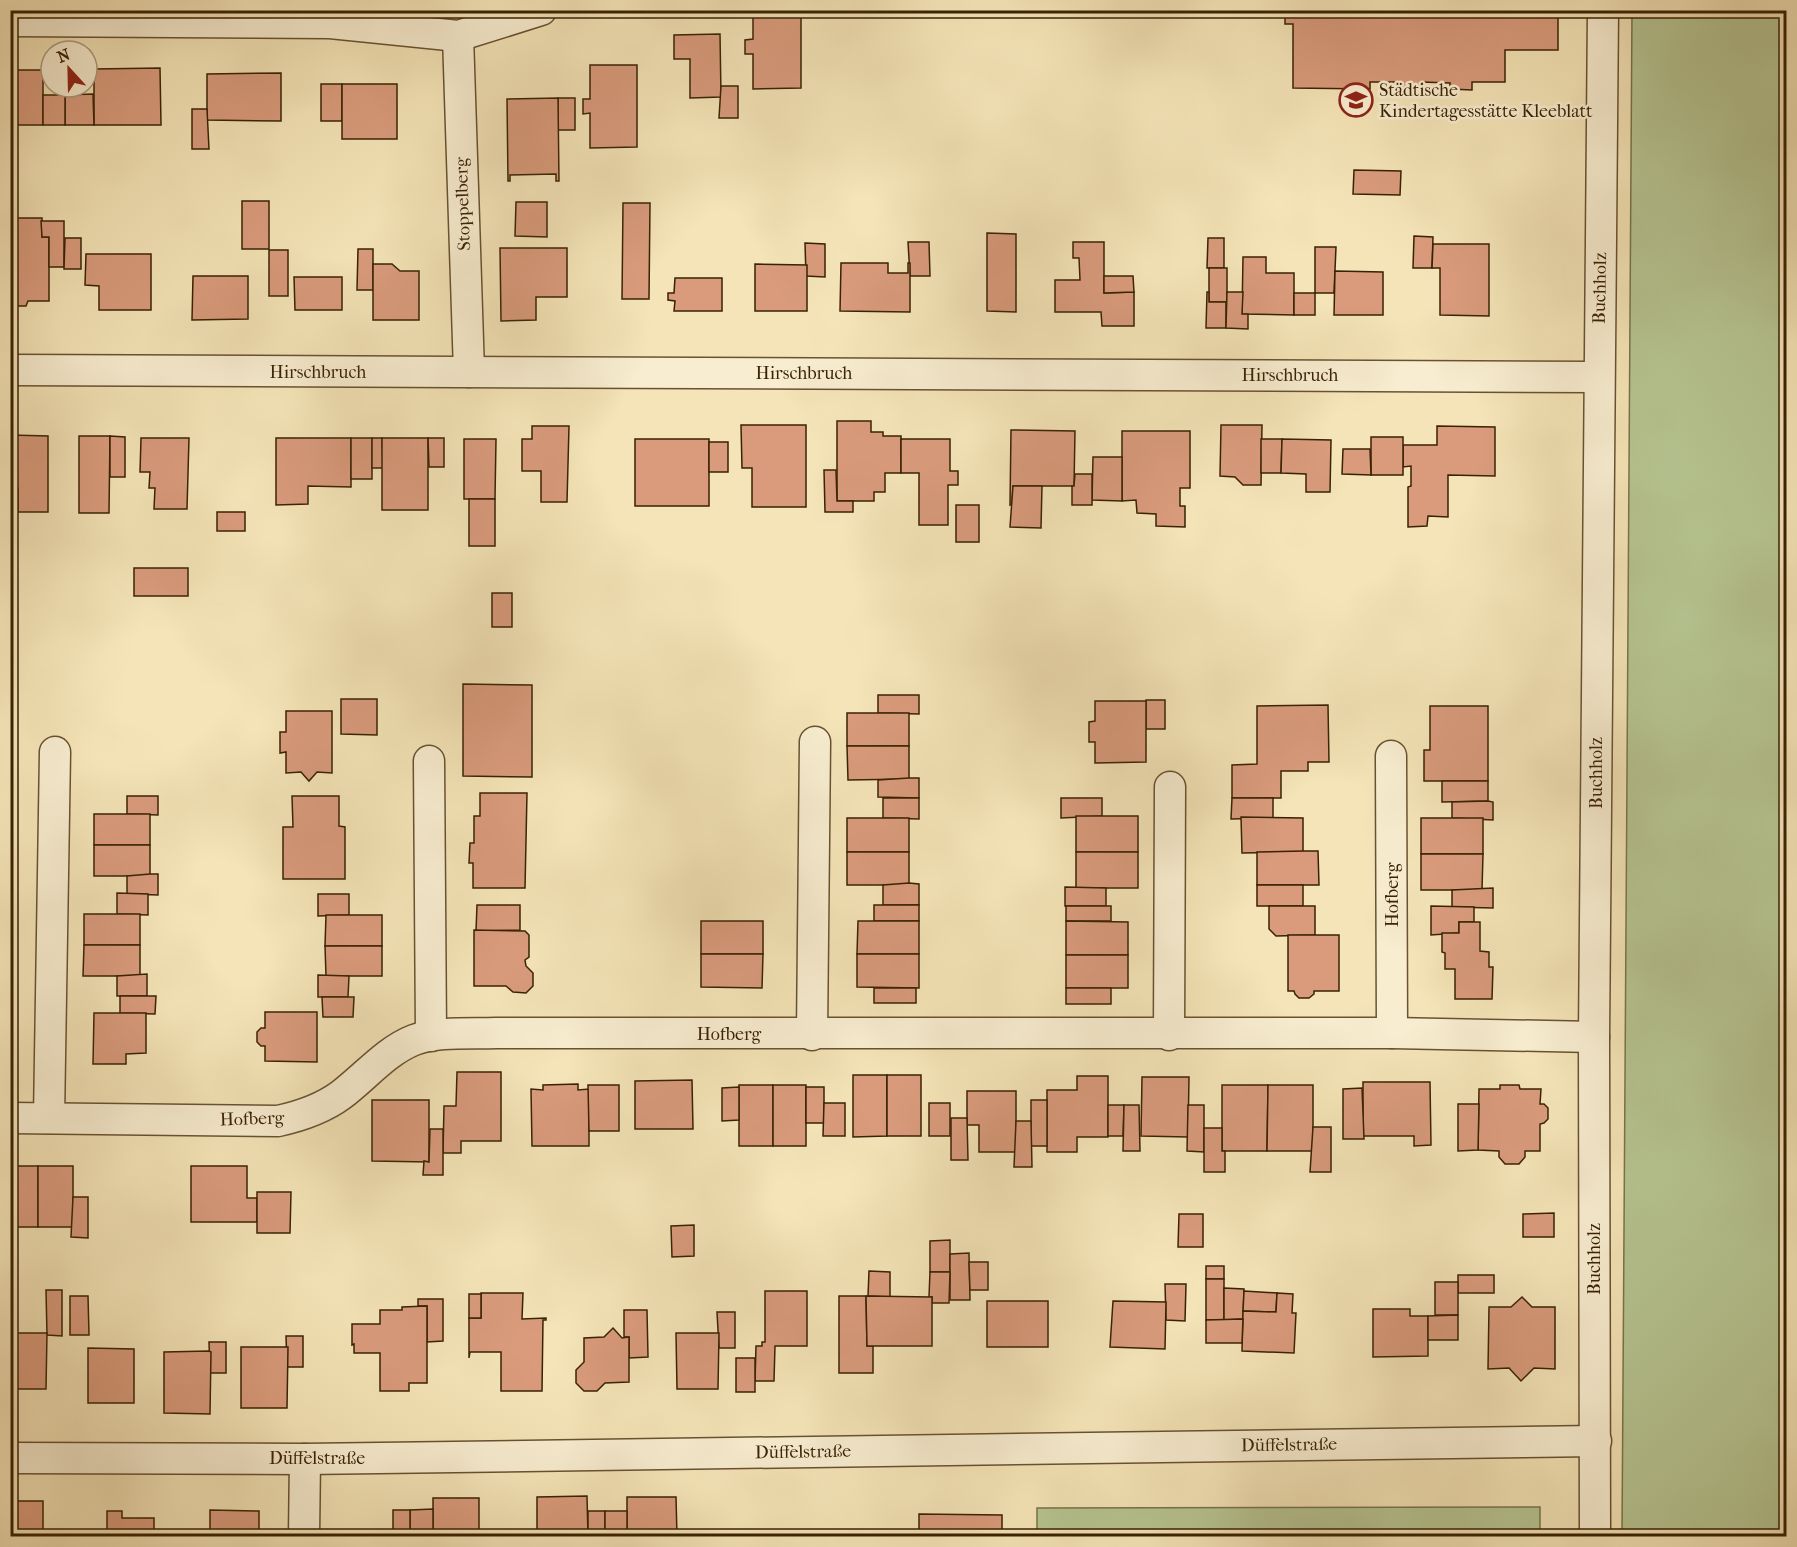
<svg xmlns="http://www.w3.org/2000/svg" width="1797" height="1547" font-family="'IM FELL French Canon',serif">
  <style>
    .green { fill: #b6c592; stroke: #78744b; stroke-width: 1.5 }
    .building { fill: #d99b7c; stroke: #392204; stroke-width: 1.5 }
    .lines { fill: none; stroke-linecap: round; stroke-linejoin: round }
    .street-casing { stroke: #685231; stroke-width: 33 }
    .street { stroke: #f8edd0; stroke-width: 30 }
    .labels { text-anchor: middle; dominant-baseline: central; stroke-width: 5; stroke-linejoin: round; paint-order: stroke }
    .poi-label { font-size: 18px; fill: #392204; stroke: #f8edd0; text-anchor: start }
    .street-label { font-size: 18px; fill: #392204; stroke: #f8edd0 }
  </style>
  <rect width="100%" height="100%" fill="#f4e4b7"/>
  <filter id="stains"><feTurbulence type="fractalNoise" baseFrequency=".00333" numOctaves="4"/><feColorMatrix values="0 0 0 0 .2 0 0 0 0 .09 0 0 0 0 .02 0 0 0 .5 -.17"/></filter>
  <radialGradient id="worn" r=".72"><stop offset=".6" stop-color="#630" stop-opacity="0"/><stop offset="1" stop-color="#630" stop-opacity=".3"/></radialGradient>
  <!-- green -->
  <g class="green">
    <polygon points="1632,11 1786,11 1786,1536 1622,1536"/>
    <polygon points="1540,1507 1540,1536 1037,1536 1037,1508"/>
  </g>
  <!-- building -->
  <g class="building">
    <polygon points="753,10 801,10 801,88 753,89 753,54 745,54 745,40 753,39"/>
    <polygon points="1285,10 1558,10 1558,50 1505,50 1505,82 1472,82 1472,90 1450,89 1450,83 1421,82 1421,89 1399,89 1399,82 1370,82 1370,89 1293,88 1293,24 1285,24"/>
    <polygon points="720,34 721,97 690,98 690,59 674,59 674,35"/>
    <polygon points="590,65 637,65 637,147 590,148 590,113 583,114 583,99 590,99"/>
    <polygon points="160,68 161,125 94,125 94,69"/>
    <rect x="10" y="70" width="33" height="55"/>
    <polygon points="281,73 281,121 207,120 207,74"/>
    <rect x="321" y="84" width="21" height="37"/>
    <rect x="342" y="84" width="55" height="55"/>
    <polygon points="721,86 738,86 738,118 719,118"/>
    <polygon points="93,94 94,125 65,125 65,95"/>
    <rect x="43" y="95" width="22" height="30"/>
    <rect x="558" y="98" width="17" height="32"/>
    <polygon points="558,98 559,181 556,181 556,174 510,175 510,181 508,181 507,99"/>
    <polygon points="192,109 207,109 209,149 192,149"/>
    <polygon points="1354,170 1401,171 1400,195 1353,194"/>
    <rect x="242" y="201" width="27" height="48"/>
    <polygon points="516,202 547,202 547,237 515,236"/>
    <polygon points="623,203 650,203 649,299 622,299"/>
    <polygon points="10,218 42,218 42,237 49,237 49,301 28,301 26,306 15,306 10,301"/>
    <polygon points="41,221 64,221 64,267 49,267 49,237 42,237"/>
    <polygon points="987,233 1016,234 1016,312 987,311"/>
    <polygon points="1414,236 1433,237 1432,268 1413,268"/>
    <polygon points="65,238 81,238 81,269 64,269"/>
    <polygon points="1208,238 1224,238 1224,268 1207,268"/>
    <polygon points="908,242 929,242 930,276 910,276"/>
    <polygon points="1073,242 1104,242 1104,293 1134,292 1134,326 1102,326 1101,312 1055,312 1055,280 1080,280 1079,258 1073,258"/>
    <polygon points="805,243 825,244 825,277 806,276"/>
    <polygon points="1433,244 1489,244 1489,316 1440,315 1440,268 1432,268"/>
    <polygon points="1315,247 1336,247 1334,293 1315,293"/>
    <polygon points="500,248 567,248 567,297 536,297 536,320 501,321"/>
    <polygon points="358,249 373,249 373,290 357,290"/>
    <rect x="269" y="250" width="19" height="46"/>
    <polygon points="86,254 151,254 151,310 99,310 99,286 85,285"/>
    <polygon points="1243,257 1266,257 1266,273 1294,273 1294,315 1242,314"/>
    <polygon points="841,263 888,263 888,273 908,273 908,263 910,263 910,312 840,311"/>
    <polygon points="373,264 392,264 400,271 419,271 419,320 373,320"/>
    <polygon points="755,264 807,265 807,311 755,311"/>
    <rect x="1209" y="268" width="18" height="34"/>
    <polygon points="1335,271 1383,272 1383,315 1334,315"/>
    <polygon points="193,276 248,276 248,319 192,320"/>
    <polygon points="1104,276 1133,276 1134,292 1104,293"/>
    <polygon points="294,277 342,277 342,310 295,310"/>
    <polygon points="675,278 722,278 722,311 674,311 675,301 668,300 668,293 674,293"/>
    <polygon points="1207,292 1209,292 1209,302 1226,302 1226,328 1206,328"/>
    <polygon points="1227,292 1243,292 1242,314 1248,314 1248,329 1226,328"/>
    <rect x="1294" y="293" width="21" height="22"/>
    <polygon points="837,421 871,421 871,432 883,432 883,436 901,436 901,473 885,473 885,492 874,492 874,501 837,501"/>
    <polygon points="741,425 806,425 806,507 752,507 752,468 742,468"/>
    <polygon points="1221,425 1262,425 1261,485 1243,485 1235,477 1220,476"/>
    <polygon points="532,426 569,426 567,502 541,502 541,471 522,471 522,439 532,439"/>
    <polygon points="1437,426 1495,427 1495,476 1448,475 1448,517 1428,516 1427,526 1408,527 1408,487 1411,486 1411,466 1403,467 1403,445 1437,445"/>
    <polygon points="1011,430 1075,431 1074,486 1013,486 1012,504 1010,505"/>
    <polygon points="1122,431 1190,431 1190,488 1180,488 1180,506 1185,506 1185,527 1156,526 1156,514 1137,513 1136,500 1122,501"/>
    <polygon points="10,435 48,436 48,512 18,512 18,488 10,488"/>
    <polygon points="79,436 110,436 109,513 79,513"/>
    <polygon points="110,436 125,437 125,477 110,477"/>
    <rect x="1371" y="437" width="32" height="38"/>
    <polygon points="141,438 189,438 187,509 154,509 155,488 149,488 150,472 140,472"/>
    <polygon points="276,438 351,438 351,487 308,486 308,504 276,505"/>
    <rect x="351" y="438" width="21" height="41"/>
    <polygon points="372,438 382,438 383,468 372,468"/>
    <rect x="382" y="438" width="46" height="72"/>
    <polygon points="428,438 444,438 444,467 429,467"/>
    <polygon points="464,439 496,439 495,499 464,499"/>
    <rect x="635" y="439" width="74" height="67"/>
    <polygon points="901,439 950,439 950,471 958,471 958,485 948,485 948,525 919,525 919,473 901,473"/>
    <polygon points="1261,439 1282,439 1281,473 1261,473"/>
    <polygon points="1282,439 1331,440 1330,492 1306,492 1306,474 1281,473"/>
    <rect x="709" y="442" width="19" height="30"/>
    <polygon points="1343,449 1370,449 1371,475 1342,474"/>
    <polygon points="1093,457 1122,457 1122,501 1092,500"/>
    <polygon points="824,470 836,470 837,501 853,501 853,512 825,512"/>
    <polygon points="1075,474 1092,474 1092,505 1072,505 1072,486 1074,486"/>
    <polygon points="1013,486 1042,486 1041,528 1010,527"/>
    <rect x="469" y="499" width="26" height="47"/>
    <rect x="956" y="505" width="23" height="37"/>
    <rect x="217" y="512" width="28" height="19"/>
    <rect x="134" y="568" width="54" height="28"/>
    <rect x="492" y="593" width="20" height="34"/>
    <polygon points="10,678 13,678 12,699 10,699"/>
    <polygon points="463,684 532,685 532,777 463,776"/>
    <polygon points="878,695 919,695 919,714 878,713"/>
    <polygon points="341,699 377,699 377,735 341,734"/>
    <rect x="1146" y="700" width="19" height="29"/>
    <polygon points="1095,701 1146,701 1146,762 1095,763 1095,742 1089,742 1089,722 1095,721"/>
    <polygon points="1328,705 1329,762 1308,762 1308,771 1281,771 1281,798 1232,798 1232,765 1257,764 1257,706"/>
    <polygon points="1430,706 1488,706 1488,781 1424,781 1424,750 1430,750"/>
    <polygon points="286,711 332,711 332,773 317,772 309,781 301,772 286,773 286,752 280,753 280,732 286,732"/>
    <rect x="847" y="713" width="62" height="33"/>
    <polygon points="847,746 909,746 909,779 848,780"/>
    <polygon points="909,778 919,778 919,798 878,797 878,780"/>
    <polygon points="1442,781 1488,781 1488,801 1442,802"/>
    <polygon points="480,793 527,793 525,888 473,888 473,863 469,863 470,843 474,843 474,816 480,816"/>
    <polygon points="127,796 158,796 158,815 127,814"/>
    <polygon points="292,796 339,796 339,826 345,827 345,879 283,879 283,827 293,827"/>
    <polygon points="883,798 919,798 919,819 883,818"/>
    <polygon points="1061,798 1102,798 1102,816 1061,818"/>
    <polygon points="1232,798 1273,798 1273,818 1231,819"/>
    <polygon points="1488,801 1493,802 1493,820 1452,818 1452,802"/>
    <rect x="94" y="814" width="56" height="31"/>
    <rect x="1076" y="816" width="62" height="36"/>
    <polygon points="1241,817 1303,818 1303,852 1242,853"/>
    <rect x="847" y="818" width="62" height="34"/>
    <rect x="1421" y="818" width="62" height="36"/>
    <rect x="94" y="845" width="56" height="31"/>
    <polygon points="1303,851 1318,851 1319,885 1257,885 1257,852"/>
    <rect x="847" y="852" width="62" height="33"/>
    <rect x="1076" y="852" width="62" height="36"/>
    <polygon points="1421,854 1483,854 1482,890 1421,890"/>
    <polygon points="150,874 158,874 158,895 127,894 127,876"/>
    <polygon points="909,883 919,884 919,905 883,905 883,885"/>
    <rect x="1257" y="885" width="46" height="21"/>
    <polygon points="1065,887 1106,888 1106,906 1065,906"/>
    <polygon points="1493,888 1493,908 1452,907 1452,890"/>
    <polygon points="117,893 148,894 148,915 117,914"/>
    <polygon points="318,894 349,894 349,915 318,916"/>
    <polygon points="477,905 520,905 520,930 476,931"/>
    <rect x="874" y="905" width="45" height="16"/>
    <rect x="1066" y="906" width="45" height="15"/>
    <polygon points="1269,906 1315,906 1315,935 1276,936 1269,929"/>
    <polygon points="1431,906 1474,907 1474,922 1459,922 1459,933 1431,935"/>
    <rect x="84" y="914" width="56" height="31"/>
    <polygon points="326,915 382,915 382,946 325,946"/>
    <rect x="701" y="921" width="62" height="33"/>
    <polygon points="858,921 919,921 919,954 857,954"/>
    <polygon points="1066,921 1128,922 1128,955 1066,955"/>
    <polygon points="1459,922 1480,922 1480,951 1489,952 1489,967 1493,967 1492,999 1455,999 1455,969 1445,969 1445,953 1442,952 1442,933 1459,933"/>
    <polygon points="474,930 525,931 529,935 529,957 525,960 526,966 533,973 533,986 526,993 513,992 506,986 474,986"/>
    <polygon points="1288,935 1339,935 1339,991 1314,991 1314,994 1309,998 1299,998 1295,994 1294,991 1288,991"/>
    <polygon points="84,945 140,945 140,976 83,976"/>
    <polygon points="325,946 382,946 382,976 326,976"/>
    <polygon points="701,954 763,954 762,988 701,987"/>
    <polygon points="857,954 919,954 919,988 857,987"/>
    <rect x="1066" y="955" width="62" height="33"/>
    <polygon points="147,974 147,996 117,996 117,976"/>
    <polygon points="318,975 349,976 348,997 318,997"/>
    <rect x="874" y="988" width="42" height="15"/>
    <rect x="1066" y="988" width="45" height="16"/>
    <polygon points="120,996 156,996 155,1014 120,1013"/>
    <polygon points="322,997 354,997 353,1017 323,1017"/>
    <polygon points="265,1012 317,1012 317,1062 265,1061 265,1046 261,1046 257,1042 257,1032 261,1028 265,1028"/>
    <polygon points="94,1013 146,1013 146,1053 126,1054 126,1064 93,1064"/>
    <polygon points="457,1072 501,1072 501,1141 461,1141 461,1153 443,1153 444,1106 456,1106"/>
    <polygon points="853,1075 887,1075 887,1136 853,1137"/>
    <rect x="887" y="1075" width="34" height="61"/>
    <polygon points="1077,1076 1108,1076 1108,1137 1077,1137 1077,1152 1047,1152 1047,1090 1077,1090"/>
    <polygon points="1142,1077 1189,1077 1188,1137 1141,1136"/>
    <polygon points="692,1080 693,1129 635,1129 635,1081"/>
    <polygon points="1363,1082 1430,1082 1431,1145 1414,1146 1414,1136 1363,1136"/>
    <polygon points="578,1084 578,1090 589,1089 589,1146 532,1146 531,1089 543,1090 543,1085"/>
    <polygon points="588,1085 619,1085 619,1131 589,1131"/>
    <rect x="739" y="1085" width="34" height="61"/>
    <rect x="773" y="1085" width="33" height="61"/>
    <polygon points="1222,1085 1268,1085 1267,1151 1222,1151"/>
    <polygon points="1268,1085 1313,1085 1313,1151 1267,1151"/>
    <polygon points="1500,1085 1519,1085 1520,1089 1541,1089 1540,1104 1544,1104 1548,1108 1548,1119 1544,1123 1540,1124 1540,1151 1525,1151 1525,1157 1519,1164 1505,1164 1499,1157 1499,1151 1478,1150 1479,1089 1500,1089"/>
    <polygon points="739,1087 739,1120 722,1121 722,1088"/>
    <rect x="806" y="1087" width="18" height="36"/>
    <polygon points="1362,1088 1364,1139 1343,1139 1343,1089"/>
    <polygon points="967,1091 1016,1091 1016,1152 979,1152 979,1125 967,1125"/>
    <polygon points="372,1100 429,1100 429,1162 372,1161"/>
    <rect x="1031" y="1100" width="16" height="46"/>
    <polygon points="824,1103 845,1103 845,1136 823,1136"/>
    <rect x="929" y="1103" width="21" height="33"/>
    <polygon points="1458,1104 1479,1104 1478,1150 1458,1151"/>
    <polygon points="1108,1105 1124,1105 1123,1136 1108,1136"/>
    <polygon points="1124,1105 1139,1105 1140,1151 1123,1151"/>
    <polygon points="1188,1105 1204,1105 1204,1152 1187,1151"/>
    <polygon points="951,1118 967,1118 968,1160 951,1160"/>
    <polygon points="1016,1121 1031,1121 1032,1167 1014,1167"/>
    <polygon points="1313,1127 1331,1127 1331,1172 1310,1172"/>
    <polygon points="1204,1128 1222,1128 1222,1151 1225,1151 1225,1172 1204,1172"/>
    <polygon points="430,1129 443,1129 443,1175 423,1175 424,1161 429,1162"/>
    <rect x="10" y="1166" width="28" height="61"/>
    <rect x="38" y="1166" width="35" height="61"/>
    <polygon points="191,1166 247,1166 247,1198 257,1198 257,1222 191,1222"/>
    <polygon points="257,1192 291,1192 290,1233 257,1233"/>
    <polygon points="73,1197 88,1197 88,1238 71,1237"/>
    <polygon points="1554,1213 1554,1237 1523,1237 1523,1214"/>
    <polygon points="1179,1214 1203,1214 1203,1247 1178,1247"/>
    <polygon points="694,1225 694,1256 672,1257 671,1226"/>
    <polygon points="950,1240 950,1272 930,1272 930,1241"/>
    <polygon points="969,1253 970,1300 950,1300 950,1254"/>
    <polygon points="969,1262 988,1262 988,1290 970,1290"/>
    <rect x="1206" y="1266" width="18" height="13"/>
    <polygon points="869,1271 890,1272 890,1297 868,1296"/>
    <polygon points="930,1272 950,1272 949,1303 932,1303 932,1297 929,1297"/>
    <rect x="1458" y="1275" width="36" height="18"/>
    <rect x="1206" y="1279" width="18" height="41"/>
    <rect x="1435" y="1282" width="23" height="33"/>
    <polygon points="1165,1284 1186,1284 1185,1321 1166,1320"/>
    <polygon points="1224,1288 1244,1289 1243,1319 1224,1320"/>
    <polygon points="46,1290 62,1290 62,1336 47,1335"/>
    <polygon points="765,1291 807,1291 807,1346 775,1346 774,1381 755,1381 756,1346 762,1346 762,1342 765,1342"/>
    <polygon points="1244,1291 1277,1293 1276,1312 1243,1311"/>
    <polygon points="481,1293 523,1293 522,1319 546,1318 546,1320 543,1320 542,1391 501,1391 501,1352 470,1352 469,1358 469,1318 481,1318"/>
    <polygon points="1277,1293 1293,1294 1292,1313 1296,1313 1294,1353 1242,1351 1243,1311 1276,1312"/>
    <rect x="469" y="1294" width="12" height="24"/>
    <polygon points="70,1296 88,1296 89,1335 70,1335"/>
    <polygon points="839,1296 866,1296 867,1346 873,1346 873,1373 839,1373"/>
    <polygon points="866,1296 932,1297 932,1346 867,1346"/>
    <polygon points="1522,1297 1532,1307 1555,1307 1555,1369 1534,1368 1521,1381 1509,1368 1488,1369 1489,1307 1511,1307"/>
    <polygon points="418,1299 443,1299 443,1341 427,1342 427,1306 418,1306"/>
    <rect x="987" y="1301" width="61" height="46"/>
    <polygon points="1113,1301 1166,1302 1165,1349 1110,1347"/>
    <polygon points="427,1306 427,1383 409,1383 409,1391 380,1391 380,1353 354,1353 354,1344 352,1345 352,1324 380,1324 380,1310 402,1310 402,1307"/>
    <polygon points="1373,1309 1410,1309 1410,1316 1428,1316 1428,1356 1373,1357"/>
    <polygon points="624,1310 647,1310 648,1357 629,1358 629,1337 624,1337"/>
    <polygon points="717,1312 735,1312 735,1348 719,1348"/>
    <polygon points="1458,1315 1458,1340 1428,1340 1428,1316"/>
    <polygon points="1243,1319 1242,1343 1206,1343 1206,1320"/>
    <polygon points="613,1328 622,1338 629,1337 629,1382 605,1383 597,1391 584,1391 576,1383 576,1370 584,1362 584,1338 604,1337"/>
    <polygon points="10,1333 47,1333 46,1389 10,1389"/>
    <polygon points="676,1333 719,1333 718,1389 677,1389"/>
    <polygon points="286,1336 303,1336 303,1367 287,1367"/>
    <polygon points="209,1342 226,1342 226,1373 210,1373"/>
    <polygon points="241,1347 288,1347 287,1408 241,1408"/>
    <polygon points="88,1348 134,1349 134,1403 88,1403"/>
    <polygon points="209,1351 211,1352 210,1414 164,1413 164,1352"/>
    <rect x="736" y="1358" width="19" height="34"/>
    <polygon points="587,1496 588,1536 537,1536 537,1497"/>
    <polygon points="627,1497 676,1497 677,1536 627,1536"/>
    <rect x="433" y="1498" width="46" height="38"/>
    <rect x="10" y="1501" width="33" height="35"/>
    <polygon points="433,1509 433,1536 410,1536 410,1510"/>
    <polygon points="210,1510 259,1511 259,1536 210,1536"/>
    <rect x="393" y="1510" width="17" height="26"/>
    <polygon points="107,1511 122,1511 122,1518 154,1518 154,1536 107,1536"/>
    <rect x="588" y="1511" width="17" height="25"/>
    <rect x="605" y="1511" width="22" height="25"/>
    <polygon points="919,1514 1002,1515 1002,1536 919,1536"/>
  </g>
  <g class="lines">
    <defs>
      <g id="street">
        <polyline points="10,21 330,23 458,36 541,10"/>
        <polyline points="458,36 469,372"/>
        <polyline points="10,370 1598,377"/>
        <polyline points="1391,756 1392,1033"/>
        <polyline points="429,761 431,1036"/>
        <polyline points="812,1035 815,742"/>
        <polyline points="1169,1035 1170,787"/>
        <path d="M10,1118L278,1121C301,1116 322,1109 341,1095C365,1077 386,1051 414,1040C437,1031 472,1034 496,1033H1392L1594,1037"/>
        <polyline points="49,1118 55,752"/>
        <polyline points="10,1458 305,1459 1596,1441"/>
        <polyline points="304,1536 305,1459"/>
        <polyline points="1595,1536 1594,1037 1603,10"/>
      </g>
    </defs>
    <!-- street casing -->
    <use href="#street" class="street-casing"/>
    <!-- street -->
    <use href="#street" class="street"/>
  </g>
  <!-- icons -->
  <defs>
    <symbol id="school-ring" viewBox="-11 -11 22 22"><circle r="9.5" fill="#f8edd0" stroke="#8f2418" stroke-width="1.5"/><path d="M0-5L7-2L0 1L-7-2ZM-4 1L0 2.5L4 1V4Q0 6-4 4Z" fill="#8f2418"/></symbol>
  </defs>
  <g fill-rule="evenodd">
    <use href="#school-ring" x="1337" y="81" width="38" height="38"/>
  </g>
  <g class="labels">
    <!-- poi labels -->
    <g class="poi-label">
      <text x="1379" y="90">Städtische<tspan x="1379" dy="21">Kindertagesstätte Kleeblatt</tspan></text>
    </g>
    <!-- street labels -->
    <g class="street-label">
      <text transform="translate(463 204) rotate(-92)">Stoppelberg</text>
      <text transform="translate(1600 288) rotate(-89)">Buchholz</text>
      <text x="318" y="372">Hirschbruch</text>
      <text x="804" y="373">Hirschbruch</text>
      <text x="1290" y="375">Hirschbruch</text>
      <text transform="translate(1596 773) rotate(-90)">Buchholz</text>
      <text transform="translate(1392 895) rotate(-90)">Hofberg</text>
      <text x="729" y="1034">Hofberg</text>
      <text transform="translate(252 1119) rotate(-2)">Hofberg</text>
      <text transform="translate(1594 1259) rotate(-90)">Buchholz</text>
      <text transform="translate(1289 1445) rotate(-1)">Düffelstraße</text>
      <text transform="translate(803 1452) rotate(-1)">Düffelstraße</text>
      <text x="317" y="1458">Düffelstraße</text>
    </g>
  </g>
  <!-- margin -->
  <rect width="1797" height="1547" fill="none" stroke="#f4e4b7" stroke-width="36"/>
  <rect x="12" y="12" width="1773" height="1523" fill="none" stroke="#392204" stroke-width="3"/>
  <rect x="18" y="18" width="1761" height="1511" fill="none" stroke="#392204" stroke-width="1.5"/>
  <!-- north arrow -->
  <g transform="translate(69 69) rotate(338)"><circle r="28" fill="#f8edd0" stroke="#ac9c7e" stroke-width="1.5"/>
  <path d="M0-4.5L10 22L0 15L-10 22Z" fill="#8f2418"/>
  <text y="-9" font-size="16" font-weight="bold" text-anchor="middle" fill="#392204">N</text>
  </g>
  <rect width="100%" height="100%" filter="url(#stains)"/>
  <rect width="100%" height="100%" fill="url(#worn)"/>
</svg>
